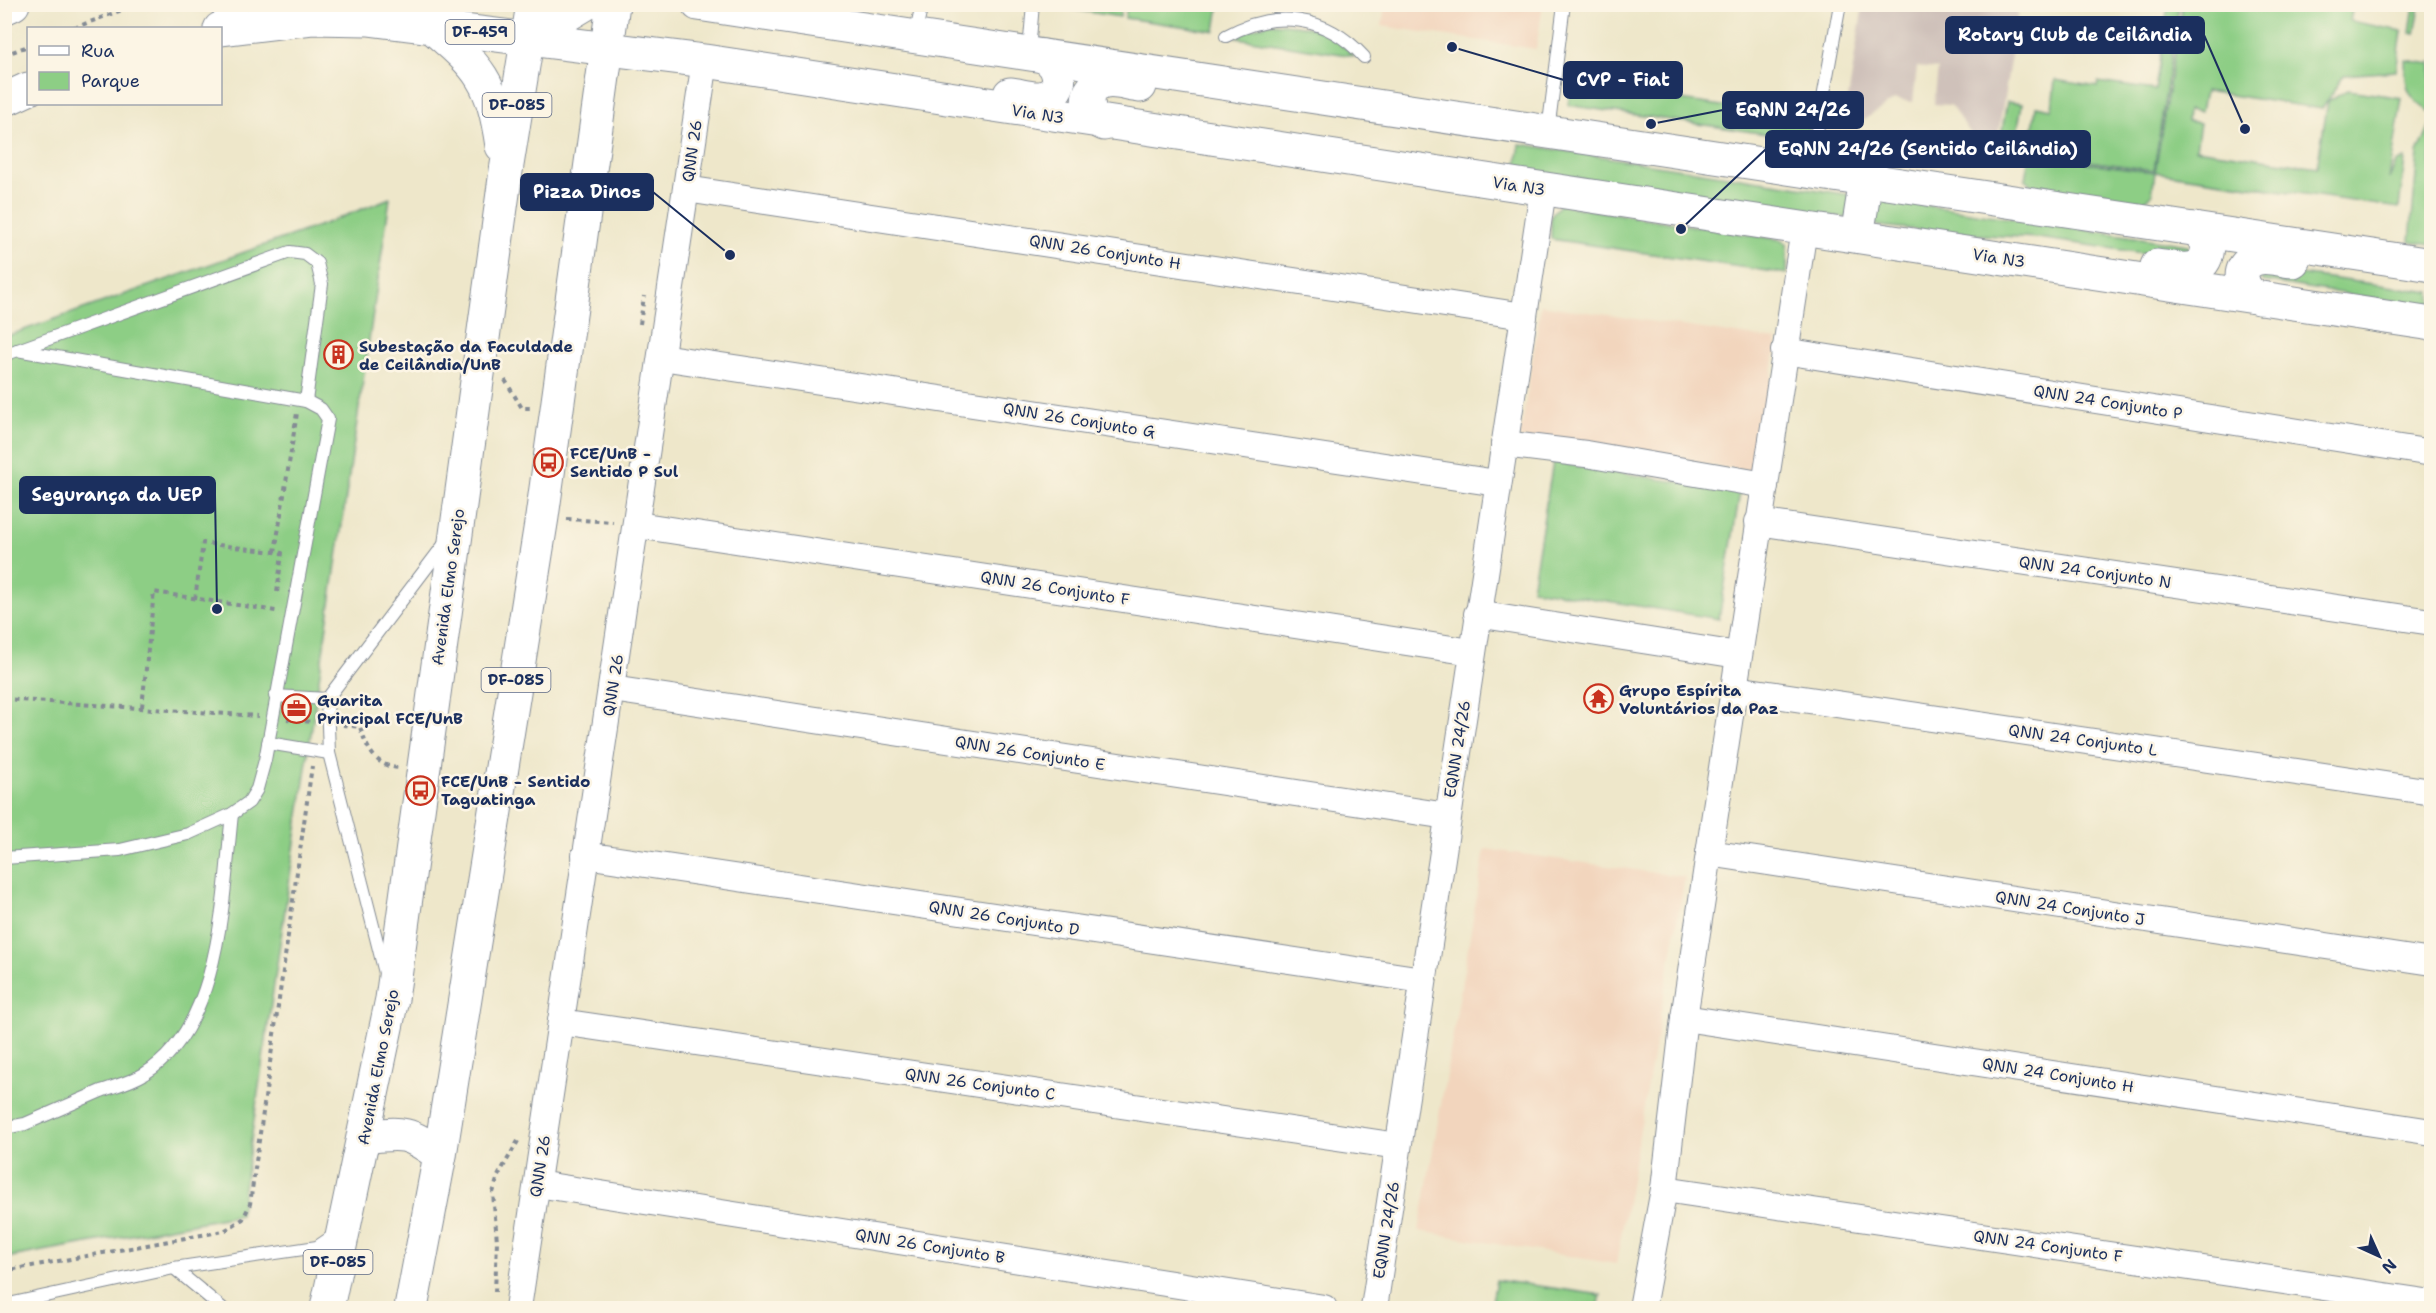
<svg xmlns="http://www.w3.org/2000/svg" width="2436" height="1313" font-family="'Shantell Sans',sans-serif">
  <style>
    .built { fill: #f2d5bd }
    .industrial { fill: #cfc1ba }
    .green { fill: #8dce85; stroke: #547e72; stroke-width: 1.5 }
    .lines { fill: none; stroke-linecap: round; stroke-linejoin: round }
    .service-casing { stroke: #848b94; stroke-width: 14 }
    .minor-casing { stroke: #848b94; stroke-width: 28 }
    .primary-casing { stroke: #848b94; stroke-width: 35 }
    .path { stroke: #848b94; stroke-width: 4; stroke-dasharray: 4.5 4.5; stroke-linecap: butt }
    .service { stroke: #fff; stroke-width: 12 }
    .minor { stroke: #fff; stroke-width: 26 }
    .primary { stroke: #fff; stroke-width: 33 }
    .labels { text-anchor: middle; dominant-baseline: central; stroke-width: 5; stroke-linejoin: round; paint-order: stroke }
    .shield { fill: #fcf5e5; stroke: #5e6a86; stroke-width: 1.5 }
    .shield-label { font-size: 15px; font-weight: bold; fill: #1b2f5e }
    .street-label { font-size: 16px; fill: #1b2f5e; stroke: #fcf5e5 }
    .poi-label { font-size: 16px; font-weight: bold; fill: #1b2f5e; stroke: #fcf5e5; text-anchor: start }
    .leader { fill: none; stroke: #1b2f5e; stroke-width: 2 }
    .callout-dot { fill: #1b2f5e; stroke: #fcf5e5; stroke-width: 2 }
    .callout { fill: #1b2f5e; stroke: #1b2f5e; stroke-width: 2 }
    .callout-label { font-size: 18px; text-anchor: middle; font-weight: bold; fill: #fff }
  </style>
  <rect width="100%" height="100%" fill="#fcf5e5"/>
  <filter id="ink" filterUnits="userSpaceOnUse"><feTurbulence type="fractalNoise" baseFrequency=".0167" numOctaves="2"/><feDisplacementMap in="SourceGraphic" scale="12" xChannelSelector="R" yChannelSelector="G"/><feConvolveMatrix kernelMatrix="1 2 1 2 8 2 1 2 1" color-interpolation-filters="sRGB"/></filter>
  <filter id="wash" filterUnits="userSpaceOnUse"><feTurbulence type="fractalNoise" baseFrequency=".008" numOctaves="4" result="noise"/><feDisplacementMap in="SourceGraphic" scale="24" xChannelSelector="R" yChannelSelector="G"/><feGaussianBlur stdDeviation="1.35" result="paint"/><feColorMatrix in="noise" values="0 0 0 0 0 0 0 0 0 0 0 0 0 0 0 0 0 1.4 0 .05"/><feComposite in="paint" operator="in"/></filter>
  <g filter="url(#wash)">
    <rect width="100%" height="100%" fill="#eee7ca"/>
    <!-- built -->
    <g class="built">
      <polygon points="1385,5 1385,4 1543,5 1536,49 1382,26"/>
      <polygon points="1541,305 1777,340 1757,472 1520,438"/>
      <polygon points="1485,849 1685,877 1616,1264 1419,1231"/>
    </g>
    <!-- industrial -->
    <polygon class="industrial" points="1863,5 2019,5 1996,148 1980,146 1950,105 1934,104 1938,69 1917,67 1913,102 1895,99 1856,125 1844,124"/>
    <!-- green -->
    <g class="green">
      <polygon points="2182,4 2353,5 2350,21 2402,31 2396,71 2344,75 2322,109 2205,91 2201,112 2188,110 2187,121 2200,123 2196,149 2317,167 2328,101 2348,90 2402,98 2389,179 2396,163 2405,159 2399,208 2155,172"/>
      <polygon points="1062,5 1062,4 1121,5 1120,17 1062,8"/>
      <polygon points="1127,5 1127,4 1219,5 1215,31 1125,18"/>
      <polygon points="2168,5 2179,5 2154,170 2030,153 2036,106 2052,109 2055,80 2097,87 2098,82 2155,90"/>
      <polygon points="2414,5 2420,5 2415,34 2410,33"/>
      <path d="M1269,23C1311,26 1324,26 1354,56L1237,38L1246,31Z"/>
      <path d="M2405,60L2431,64V61V112C2407,99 2405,87 2405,60Z"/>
      <polygon points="1571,84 1811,119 1807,140 1568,105"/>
      <polygon points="2007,102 2022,104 2014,150 1999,148"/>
      <polygon points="2431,123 2431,244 2410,241 2418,153"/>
      <polygon points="1520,144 1851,195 1847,218 1516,169"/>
      <polygon points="2029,155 2155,172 2152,194 2143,203 2035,189 2025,179"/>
      <polygon points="390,198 240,1215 5,1258 4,337 324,224"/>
      <polygon points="1883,199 2187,245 2191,251 2184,259 2038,238 1964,234 1879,226 1874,224 1876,200"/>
      <polygon points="1560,205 1782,240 1787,244 1787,274 1551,239 1551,215"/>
      <polygon points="2270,270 2431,292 2431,307 2262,281 2260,274"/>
      <polygon points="1553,462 1740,492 1719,619 1532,589"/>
      <polygon points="1496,1280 1601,1295 1598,1308 1491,1308"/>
    </g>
  </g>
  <g filter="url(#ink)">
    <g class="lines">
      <defs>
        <g id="service">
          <polyline points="915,35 922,4"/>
          <path d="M1226,36C1275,9 1326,15 1364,57"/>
          <polyline points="1029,51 1033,4"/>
          <polyline points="1548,131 1564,4"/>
          <polyline points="1810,170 1840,4"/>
          <polyline points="4,355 290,252 305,254 317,263 322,284 306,401"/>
          <polyline points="275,696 327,699"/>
          <polyline points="268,743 329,753"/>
          <polyline points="4,858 120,850 188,834 232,814 249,802 257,789 265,760 328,419 321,409 306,401 17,350"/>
          <polyline points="385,973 329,753 327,699 446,542"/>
          <path d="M4,1128L25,1124C50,1113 76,1102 101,1091C115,1086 131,1082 144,1074C222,1027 223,895 232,814"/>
          <polyline points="174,1268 222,1308"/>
          <polyline points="4,1305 174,1268 317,1247 336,1234"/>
        </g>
        <g id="minor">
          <polyline points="686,189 1524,316"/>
          <polyline points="1784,351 2432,453"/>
          <polyline points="661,357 1497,483"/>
          <polyline points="1504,444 1586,454 1765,485"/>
          <polyline points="1758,522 2432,622"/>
          <polyline points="637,525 1472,652"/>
          <polyline points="1477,614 1738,655"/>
          <polyline points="612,689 1447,816"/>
          <polyline points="1735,689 2432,792"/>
          <polyline points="1709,853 2432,962"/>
          <polyline points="585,855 1423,980"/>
          <polyline points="1684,1018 2432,1132"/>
          <polyline points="561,1022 1398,1146"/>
          <polyline points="537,1184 1324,1308"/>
          <polyline points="1664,1189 2432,1303"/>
          <polyline points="518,1308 705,61"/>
          <polyline points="1374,1308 1543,190"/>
          <polyline points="1642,1308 1664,1189 1684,1018 1804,229"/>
        </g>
        <g id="primary">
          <polyline points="698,4 2432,265"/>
          <polyline points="4,8 13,4"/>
          <path d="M431,26C481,69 492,80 502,146"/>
          <polyline points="220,29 312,18 368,19 705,61 2432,324"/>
          <polyline points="528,38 585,4"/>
          <path d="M1010,94C1021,95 1034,100 1044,97C1067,90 1060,64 1043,56"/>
          <polyline points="4,100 28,89"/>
          <path d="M1104,124C1084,116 1081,86 1106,82C1116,80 1129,85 1140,86"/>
          <polyline points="1857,236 1866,180"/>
          <path d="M2157,266C2179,269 2205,277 2208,247L2201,233L2194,229"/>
          <path d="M2259,298C2241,292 2234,267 2255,259C2266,255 2281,260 2293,261"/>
          <path d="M365,1137C404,1132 408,1132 440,1155"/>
          <polyline points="327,1308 392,999 506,171 533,4"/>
          <polyline points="411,1308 440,1155 542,517 613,4"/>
        </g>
      </defs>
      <!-- service casing -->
      <use href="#service" class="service-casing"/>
      <!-- minor casing -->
      <use href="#minor" class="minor-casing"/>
      <!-- primary casing -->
      <use href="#primary" class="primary-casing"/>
      <!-- path -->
      <g class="path">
        <polyline points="74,28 127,8 157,4"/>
        <polyline points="4,55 28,46"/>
        <polyline points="640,324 644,296"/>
        <polyline points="505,380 522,408 532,408"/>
        <polyline points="567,519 613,522"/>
        <polyline points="275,552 297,413"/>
        <polyline points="195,599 203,543 282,553 277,593"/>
        <polyline points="4,699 258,716"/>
        <polyline points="142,707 154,592 276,611"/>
        <polyline points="287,719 312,722"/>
        <path d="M343,725L360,727C367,748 374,766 399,768"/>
        <polyline points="4,1271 224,1231 243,1219 250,1204 312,766"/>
        <polyline points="495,1292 497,1241 493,1193 498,1176 518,1141"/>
      </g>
      <!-- service -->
      <use href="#service" class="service"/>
      <!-- minor -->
      <use href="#minor" class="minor"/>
      <!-- primary -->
      <use href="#primary" class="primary"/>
    </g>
  </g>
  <!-- icons -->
  <defs>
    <symbol id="building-ring" viewBox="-11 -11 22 22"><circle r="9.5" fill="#fcf5e5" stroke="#c8321e" stroke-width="1.5"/><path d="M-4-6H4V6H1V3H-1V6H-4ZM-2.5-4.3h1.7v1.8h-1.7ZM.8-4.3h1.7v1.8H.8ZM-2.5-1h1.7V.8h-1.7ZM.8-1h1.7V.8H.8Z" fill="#c8321e"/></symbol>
    <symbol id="bus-ring" viewBox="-11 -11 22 22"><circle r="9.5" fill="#fcf5e5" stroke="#c8321e" stroke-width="1.5"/><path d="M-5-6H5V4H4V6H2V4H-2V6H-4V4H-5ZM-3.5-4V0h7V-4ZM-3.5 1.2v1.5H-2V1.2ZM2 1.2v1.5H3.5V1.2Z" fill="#c8321e"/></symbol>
    <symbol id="temple-ring" viewBox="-11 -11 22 22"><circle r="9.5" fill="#fcf5e5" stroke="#c8321e" stroke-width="1.5"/><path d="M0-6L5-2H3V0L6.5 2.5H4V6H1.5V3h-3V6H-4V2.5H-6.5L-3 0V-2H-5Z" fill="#c8321e"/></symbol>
    <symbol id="office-ring" viewBox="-11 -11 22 22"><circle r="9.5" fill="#fcf5e5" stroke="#c8321e" stroke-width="1.5"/><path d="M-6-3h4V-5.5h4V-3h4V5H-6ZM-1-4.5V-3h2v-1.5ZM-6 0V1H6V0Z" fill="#c8321e"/></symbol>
  </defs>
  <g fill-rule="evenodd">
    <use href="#building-ring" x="322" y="338" width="33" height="33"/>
    <use href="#bus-ring" x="532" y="446" width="33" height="33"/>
    <use href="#temple-ring" x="1582" y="682" width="33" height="33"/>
    <use href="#office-ring" x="280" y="692" width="33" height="33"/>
    <use href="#bus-ring" x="404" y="774" width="33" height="33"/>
  </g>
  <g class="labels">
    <!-- shield labels -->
    <g class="shield">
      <rect x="445.5" y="20" width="69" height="24" rx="4.5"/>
      <rect x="482.5" y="93" width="69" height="24" rx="4.5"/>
      <rect x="481.5" y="668" width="69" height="24" rx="4.5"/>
      <rect x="303.5" y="1250" width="69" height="24" rx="4.5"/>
    </g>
    <g class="shield-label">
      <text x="480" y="32">DF-459</text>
      <text x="517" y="105">DF-085</text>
      <text x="516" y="680">DF-085</text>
      <text x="338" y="1262">DF-085</text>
    </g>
    <!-- street labels -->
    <g class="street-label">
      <text transform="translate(1038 114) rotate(9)">Via N3</text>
      <text transform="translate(692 151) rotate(-82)">QNN 26</text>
      <text transform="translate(1519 186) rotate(9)">Via N3</text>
      <text transform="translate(1105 252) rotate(9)">QNN 26 Conjunto H</text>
      <text transform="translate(1999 258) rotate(9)">Via N3</text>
      <text transform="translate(2108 402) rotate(9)">QNN 24 Conjunto P</text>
      <text transform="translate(1079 420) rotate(9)">QNN 26 Conjunto G</text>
      <text transform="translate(2095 572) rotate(8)">QNN 24 Conjunto N</text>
      <text transform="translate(448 587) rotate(-82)">Avenida Elmo Serejo</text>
      <text transform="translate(1055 588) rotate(9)">QNN 26 Conjunto F</text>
      <text transform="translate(613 685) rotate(-81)">QNN 26</text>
      <text transform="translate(2083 740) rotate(8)">QNN 24 Conjunto L</text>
      <text transform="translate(1457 749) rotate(-81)">EQNN 24/26</text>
      <text transform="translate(1030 753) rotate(9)">QNN 26 Conjunto E</text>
      <text transform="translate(2070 908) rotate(9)">QNN 24 Conjunto J</text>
      <text transform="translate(1004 918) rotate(9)">QNN 26 Conjunto D</text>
      <text transform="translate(378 1067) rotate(-79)">Avenida Elmo Serejo</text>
      <text transform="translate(2058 1075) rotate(9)">QNN 24 Conjunto H</text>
      <text transform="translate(980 1084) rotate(8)">QNN 26 Conjunto C</text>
      <text transform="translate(540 1166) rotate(-81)">QNN 26</text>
      <text transform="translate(1386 1230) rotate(-81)">EQNN 24/26</text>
      <text transform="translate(930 1246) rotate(9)">QNN 26 Conjunto B</text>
      <text transform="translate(2048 1246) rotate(8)">QNN 24 Conjunto F</text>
    </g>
    <!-- poi labels -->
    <g class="poi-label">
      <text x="359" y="346">Subestação da Faculdade<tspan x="359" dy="18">de Ceilândia/UnB</tspan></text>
      <text x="570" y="453">FCE/UnB -<tspan x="570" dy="18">Sentido P Sul</tspan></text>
      <text x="1619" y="690">Grupo Espírita<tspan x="1619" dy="18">Voluntários da Paz</tspan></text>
      <text x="317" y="700">Guarita<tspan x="317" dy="18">Principal FCE/UnB</tspan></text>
      <text x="441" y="781">FCE/UnB - Sentido<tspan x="441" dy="18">Taguatinga</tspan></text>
    </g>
  </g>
  <!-- callouts -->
  <path class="leader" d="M2245 129L2204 35M1452 47L1564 80M1651 124L1723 110M1681 229L1766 149M730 255L653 192M217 609L215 495"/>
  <g class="callout-dot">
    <circle cx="2245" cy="129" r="6"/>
    <circle cx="1452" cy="47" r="6"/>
    <circle cx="1651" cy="124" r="6"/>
    <circle cx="1681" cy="229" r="6"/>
    <circle cx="730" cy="255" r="6"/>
    <circle cx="217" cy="609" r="6"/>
  </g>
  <g class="callout">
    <rect x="1946" y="17" width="258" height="36" rx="6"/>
    <rect x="1564" y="62" width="118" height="36" rx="6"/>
    <rect x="1723" y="92" width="140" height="36" rx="6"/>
    <rect x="1766" y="131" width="324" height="36" rx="6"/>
    <rect x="521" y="174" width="132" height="36" rx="6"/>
    <rect x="20" y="477" width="195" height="36" rx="6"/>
  </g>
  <g class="callout-label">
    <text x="2075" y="41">Rotary Club de Ceilândia</text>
    <text x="1623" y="86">CVP - Fiat</text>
    <text x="1793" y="116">EQNN 24/26</text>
    <text x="1928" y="155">EQNN 24/26 (Sentido Ceilândia)</text>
    <text x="587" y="198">Pizza Dinos</text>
    <text x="117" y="501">Segurança da UEP</text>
  </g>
  <!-- margin -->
  <rect width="2436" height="1313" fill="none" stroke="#fcf5e5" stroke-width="24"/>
  <!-- legend -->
  <rect x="27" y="27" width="195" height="78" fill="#fcf5e5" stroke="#a2a6af" stroke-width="1.5"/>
  <rect x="39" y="46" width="30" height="9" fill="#ffffff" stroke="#a2a6af" stroke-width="1.5"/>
  <text x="81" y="57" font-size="18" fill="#1b2f5e">Rua</text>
  <rect x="39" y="72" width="30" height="18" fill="#8dce85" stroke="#a2a6af" stroke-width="1.5"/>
  <text x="81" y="87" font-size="18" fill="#1b2f5e">Parque</text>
  <!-- north arrow -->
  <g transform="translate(2379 1256) rotate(135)" stroke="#fcf5e5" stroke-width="4.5" paint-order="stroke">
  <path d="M0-4.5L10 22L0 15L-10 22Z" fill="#1b2f5e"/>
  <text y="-9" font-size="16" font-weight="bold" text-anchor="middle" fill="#1b2f5e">N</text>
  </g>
</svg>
